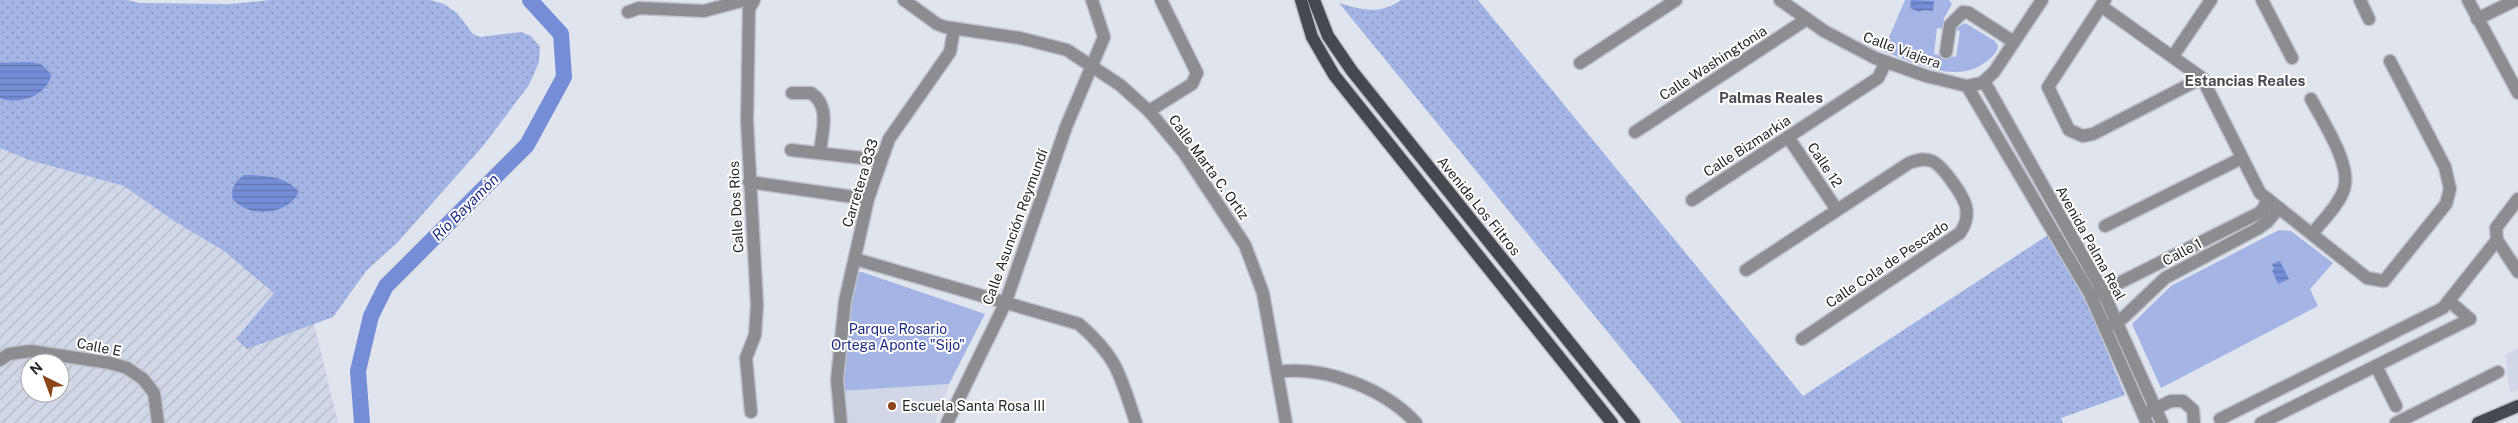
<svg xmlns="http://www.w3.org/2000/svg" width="2518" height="423" font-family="'Public Sans',sans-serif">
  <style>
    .built { fill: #d1d7e7 }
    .industrial { fill: url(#industrial-furrows); fill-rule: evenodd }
    .grass { fill: url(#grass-dots) }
    .green { fill: #a3b4e5 }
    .water { fill: url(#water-rules) }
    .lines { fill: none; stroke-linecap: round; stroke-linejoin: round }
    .river { stroke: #758dd6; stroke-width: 16 }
    .minor-casing { stroke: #bfc2ca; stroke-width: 15 }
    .major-casing { stroke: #bfc2ca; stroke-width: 15 }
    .minor { stroke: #8c8d91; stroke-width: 12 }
    .major { stroke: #45484e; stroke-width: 12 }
    .poi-dot { fill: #8a451a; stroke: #fff; stroke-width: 2 }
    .labels { text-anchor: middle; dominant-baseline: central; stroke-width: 4; stroke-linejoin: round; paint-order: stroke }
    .street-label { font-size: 14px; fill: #26272b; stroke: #fff }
    .park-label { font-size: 14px; fill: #1e2c81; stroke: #fff }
    .poi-label { font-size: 14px; fill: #26272b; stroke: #fff; text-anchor: start }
    .neighbourhood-label { font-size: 15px; font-weight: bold; fill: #474a51; stroke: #fff }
    .water-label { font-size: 15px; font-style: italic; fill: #1f2e82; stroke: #fff }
  </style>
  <defs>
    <pattern id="industrial-furrows" width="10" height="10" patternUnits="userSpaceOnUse" patternTransform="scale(1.25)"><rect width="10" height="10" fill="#d1d7e7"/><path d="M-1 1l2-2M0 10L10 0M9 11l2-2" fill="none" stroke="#b3b9c6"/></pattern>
    <pattern id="grass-dots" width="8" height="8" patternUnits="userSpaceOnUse" patternTransform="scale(1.25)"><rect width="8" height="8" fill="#a3b4e5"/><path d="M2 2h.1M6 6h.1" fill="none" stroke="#8592ba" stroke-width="1.8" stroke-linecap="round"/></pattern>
    <pattern id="water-rules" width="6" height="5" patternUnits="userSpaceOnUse" patternTransform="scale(1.25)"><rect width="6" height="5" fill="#758dd6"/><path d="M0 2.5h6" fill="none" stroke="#6073ae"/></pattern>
  </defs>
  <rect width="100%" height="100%" fill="#e0e4ed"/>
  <!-- built -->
  <g class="built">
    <polygon points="2518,348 2518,390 2510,393 2505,355"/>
    <polygon points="949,384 935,423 845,423 841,391"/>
  </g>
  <!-- industrial -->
  <path class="industrial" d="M0,148L29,160L124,186L174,221L224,251L275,293L236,339L247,349L314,324L338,423H0ZM30,363H60V393H30Z"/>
  <!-- grass -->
  <g class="grass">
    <polygon points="0,0 127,0 140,3 230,4 271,0 430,0 444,4 457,13 473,34 480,37 521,32 531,36 540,47 539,62 529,85 483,146 397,243 367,270 333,317 247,349 236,339 274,293 224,251 174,221 124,186 29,160 0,148"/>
    <path d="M1401,0H1478L1803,396L2048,235L2087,303L2125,395L2061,418L2063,423H1682L1339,3C1362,10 1380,15 1401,0Z"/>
  </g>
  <!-- green -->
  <g class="green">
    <path d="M1905,0H1949L1952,4L1944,18L1943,29L1937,28L1934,54L1956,57L1960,31L1956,30L1957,28L1965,23L1995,41L1998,46C1997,53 1992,57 1987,61C1957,86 1914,62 1883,51Z"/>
    <polygon points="2279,230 2291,231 2333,263 2310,289 2318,306 2161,388 2132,324 2171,286"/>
    <polygon points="862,272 985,314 949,384 841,391 852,280 856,273"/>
  </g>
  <!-- water -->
  <g class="water">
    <polygon points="1911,0 1934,1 1933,11 1924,10 1919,12 1910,8"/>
    <path d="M31,62L41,64L51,74C49,95 18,106 0,98V63Z"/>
    <path d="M244,175C263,175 287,176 299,192C290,210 266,216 247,209C242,207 237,203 233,200C230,188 235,182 244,175Z"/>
    <polygon points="2280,261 2289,279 2278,284 2272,270 2274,269 2272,264"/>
  </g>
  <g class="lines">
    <!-- river -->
    <polyline class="river" points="362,423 358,371 371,316 386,286 527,145 564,77 561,34 530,0"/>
    <defs>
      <g id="minor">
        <polyline points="904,0 937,24 945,27 1020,38 1067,50 1120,85 1149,111 1184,153 1245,245 1263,293 1286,423"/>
        <polyline points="1780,0 1824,31 1875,58 1926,76 1967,86 1982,83 1994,72 2042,0"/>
        <polyline points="2105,0 2048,87 2069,130 2083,136 2093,134 2202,78"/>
        <polyline points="2262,0 2292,58"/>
        <polyline points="2360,0 2369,19"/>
        <polyline points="2468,0 2518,93"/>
        <polyline points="2101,6 2202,78 2260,193 2367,278 2384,281 2446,204 2450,189 2445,167 2390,61"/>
        <polyline points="628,12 639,8 704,11 745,0"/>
        <polyline points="2477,19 2516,0"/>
        <polyline points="1946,52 1950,25 1963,12 1969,13 2014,42"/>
        <polyline points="2173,56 2211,0"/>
        <polyline points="1580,63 1676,0"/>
        <polyline points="1984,81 2103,292 2162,423"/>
        <polyline points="1967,86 2090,294 2147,423"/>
        <path d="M792,93H811C831,106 822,132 820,152"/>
        <path d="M2311,99C2322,120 2352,165 2344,189C2339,205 2322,221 2312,234"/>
        <polyline points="1149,111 1192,84 1197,73 1161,0"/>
        <polyline points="1635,132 1807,19"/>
        <polyline points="1788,137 1837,210"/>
        <polyline points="791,150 880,160"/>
        <polyline points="749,182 868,199"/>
        <polyline points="1692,200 1878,78 1886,62"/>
        <polyline points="2105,226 2242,158"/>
        <polyline points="2497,240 2496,228 2518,199"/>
        <path d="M855,259L1079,324C1118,358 1120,375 1136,423"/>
        <path d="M1746,270L1909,163C1917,160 1924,158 1932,161C1942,165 1964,196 1966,207C1968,216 1965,226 1960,233L1802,339"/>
        <polyline points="2095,295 2259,213 2263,209 2268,199"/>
        <polyline points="2111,325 2123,318 2165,278 2257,229 2267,222 2279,208"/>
        <polyline points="0,360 9,354 31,351 110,363 127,368 143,379 154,393 158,423"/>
        <polyline points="2376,366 2396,406"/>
        <path d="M1278,372C1324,365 1385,389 1416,423"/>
        <polyline points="751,412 746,358 755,335 757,305 747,121 749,9 754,0"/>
        <polyline points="2148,412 2171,401 2183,401 2193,410 2194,423"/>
        <polyline points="2220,419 2443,308 2497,240 2518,272"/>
        <polyline points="841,423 837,380 845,301 868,199 889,139 950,52 954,29"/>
        <polyline points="947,423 1005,304 1066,127 1104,37 1092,0"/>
        <polyline points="2261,423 2470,319 2449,301"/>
        <polyline points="2396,423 2498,372"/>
      </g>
      <g id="major">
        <polyline points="1301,0 1312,37 1334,75 1612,423"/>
        <polyline points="1314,0 1328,36 1352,71 1634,423"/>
        <polyline points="2478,423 2518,406"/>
      </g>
    </defs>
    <!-- minor casing -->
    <use href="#minor" class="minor-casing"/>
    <!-- major casing -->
    <use href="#major" class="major-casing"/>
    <!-- minor -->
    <use href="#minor" class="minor"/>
    <!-- major -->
    <use href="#major" class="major"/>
  </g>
  <!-- markers -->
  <circle class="poi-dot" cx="892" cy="406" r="5"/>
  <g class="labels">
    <!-- street labels -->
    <g class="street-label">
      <text transform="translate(1902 50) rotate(20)">Calle Viajera</text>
      <text transform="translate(1713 63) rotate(-33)">Calle Washingtonia</text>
      <text transform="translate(1747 146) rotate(-33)">Calle Bizmarkia</text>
      <text transform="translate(1825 165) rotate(56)">Calle 12</text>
      <text transform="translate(1209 167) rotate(54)">Calle Marta C. Ortiz</text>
      <text transform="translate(860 183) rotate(-73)">Carretera 833</text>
      <text transform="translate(1479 206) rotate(51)">Avenida Los Filtros</text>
      <text transform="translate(736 207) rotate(-93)">Calle Dos Ríos</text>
      <text transform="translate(1015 227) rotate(-70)">Calle Asunción Reymundí</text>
      <text transform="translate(2091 243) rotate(61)">Avenida Palma Real</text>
      <text transform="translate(2182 252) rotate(-28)">Calle 1</text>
      <text transform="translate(1887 264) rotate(-34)">Calle Cola de Pescado</text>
      <text transform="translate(99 347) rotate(11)">Calle E</text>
    </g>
    <!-- park labels -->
    <g class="park-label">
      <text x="898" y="329">Parque Rosario<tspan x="898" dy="16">Ortega Aponte "Sijo"</tspan></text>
    </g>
    <!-- poi labels -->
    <g class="poi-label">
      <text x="902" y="406">Escuela Santa Rosa III</text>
    </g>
    <!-- neighbourhood labels -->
    <g class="neighbourhood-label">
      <text x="2245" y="80">Estancias Reales</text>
      <text x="1771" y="97">Palmas Reales</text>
    </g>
    <!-- water labels -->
    <g class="water-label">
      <text transform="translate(465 207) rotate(-45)">Río Bayamón</text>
    </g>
  </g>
  <!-- north arrow -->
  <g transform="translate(45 378) rotate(318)"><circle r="24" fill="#ffffff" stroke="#a8a9aa"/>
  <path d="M0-4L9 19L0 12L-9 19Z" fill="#8a451a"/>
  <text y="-8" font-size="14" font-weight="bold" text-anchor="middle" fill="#26272b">N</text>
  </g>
</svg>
